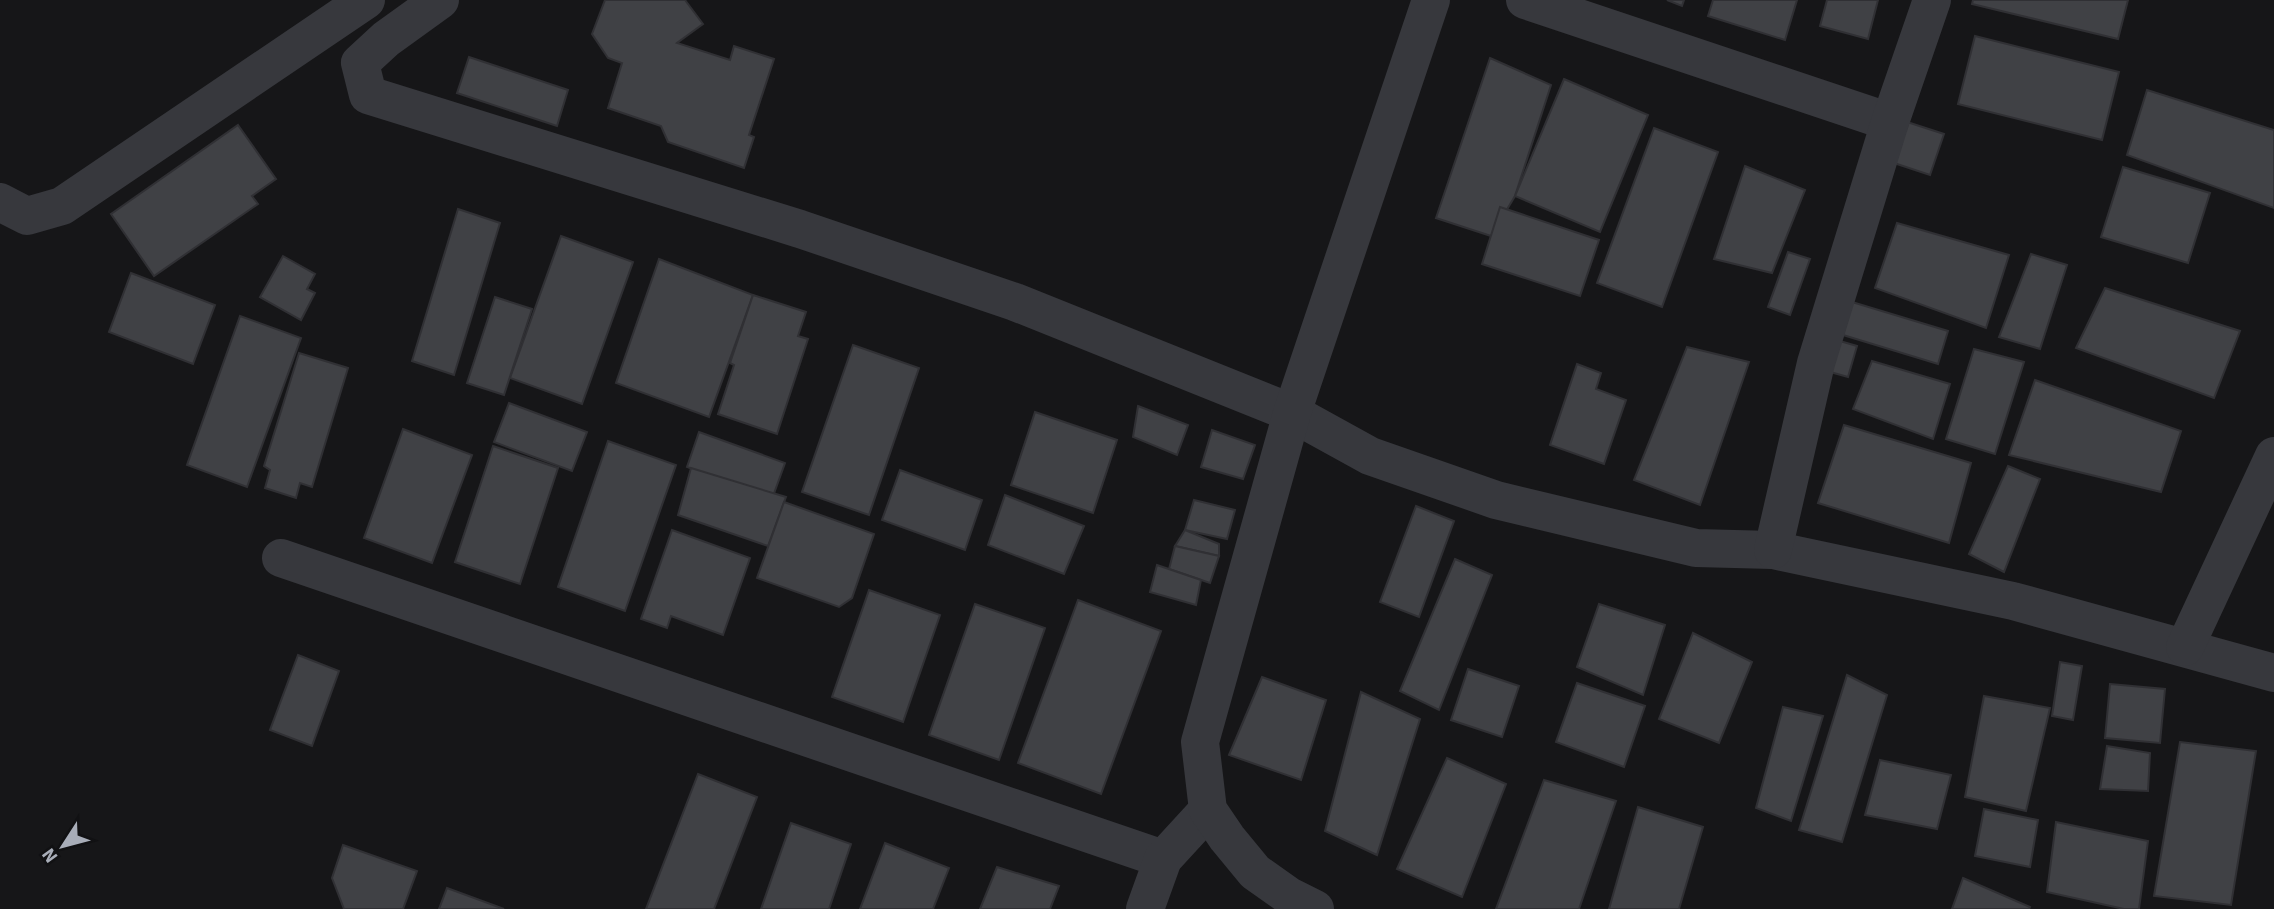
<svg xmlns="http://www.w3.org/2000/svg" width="2274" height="909" font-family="'Source Sans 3',sans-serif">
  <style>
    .building { fill: #404145; stroke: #303034; stroke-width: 2 }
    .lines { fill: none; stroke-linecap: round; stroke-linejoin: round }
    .minor { stroke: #37383d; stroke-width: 38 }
  </style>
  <rect width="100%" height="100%" fill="#161618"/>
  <!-- building -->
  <g class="building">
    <polygon points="605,0 685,0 703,24 677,43 730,60 734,46 774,59 749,135 754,137 744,168 668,142 661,126 608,108 622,63 608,58 592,34"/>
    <polygon points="1667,0 1684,0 1682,6"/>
    <polygon points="1713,0 1797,0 1785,40 1708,16"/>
    <polygon points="1827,0 1878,0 1868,39 1820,26"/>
    <polygon points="1973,0 2128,0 2118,39 1972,4"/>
    <polygon points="1975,36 2119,72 2102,140 1958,104"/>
    <polygon points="469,57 568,90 557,126 457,93"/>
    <polygon points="1490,58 1551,85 1515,196 1491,236 1436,218"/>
    <polygon points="1564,79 1648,115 1600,232 1515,196"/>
    <polygon points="2147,90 2274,130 2274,208 2127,155"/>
    <polygon points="1901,120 1944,134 1930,175 1888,161"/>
    <polygon points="238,125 276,179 252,196 258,204 154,276 111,214"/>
    <polygon points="1654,128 1718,152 1662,307 1597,283"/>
    <polygon points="1745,166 1805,190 1772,273 1714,259"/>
    <polygon points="2123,167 2210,193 2188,263 2101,237"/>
    <polygon points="1500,207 1599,240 1580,296 1482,264"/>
    <polygon points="458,209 500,223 454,375 412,361"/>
    <polygon points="1897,223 2009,255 1986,328 1875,288"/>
    <polygon points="561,236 633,262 582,404 510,378"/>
    <polygon points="1788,252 1810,259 1790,315 1768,307"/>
    <polygon points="2031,254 2067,265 2040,349 1999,337"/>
    <polygon points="283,256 315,274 307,289 315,293 301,320 260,297"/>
    <polygon points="659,259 753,295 709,417 616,383"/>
    <polygon points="131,273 215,305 193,364 109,332"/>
    <polygon points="2105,288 2240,331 2214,398 2076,348"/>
    <polygon points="753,295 806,312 798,336 808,339 777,434 718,414 734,365 730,363"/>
    <polygon points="495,297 532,309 504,395 467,383"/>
    <polygon points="1852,302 1948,331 1938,364 1843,335"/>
    <polygon points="240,316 301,338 247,487 187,465"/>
    <polygon points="1833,339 1857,346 1848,377 1823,370"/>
    <polygon points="853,345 919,368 869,515 802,492"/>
    <polygon points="1687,347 1749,362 1700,505 1634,480"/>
    <polygon points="1974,349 2024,362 1995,454 1946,439"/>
    <polygon points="299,353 348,368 312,487 300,483 296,498 265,488 270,470 264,466"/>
    <polygon points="1872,361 1950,384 1933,439 1853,409"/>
    <polygon points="1577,364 1601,373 1596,389 1626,400 1604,464 1550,445"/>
    <polygon points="2035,380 2181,431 2161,492 2009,455"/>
    <polygon points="509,403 587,432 572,471 494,442"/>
    <polygon points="1138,406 1188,425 1177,455 1133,437"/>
    <polygon points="1035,412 1117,440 1093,513 1011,485"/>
    <polygon points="1844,425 1971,463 1949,543 1818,503"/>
    <polygon points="403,429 472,455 432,563 364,538"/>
    <polygon points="1212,430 1255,445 1243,479 1201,467"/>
    <polygon points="699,432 785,463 772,499 687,467"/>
    <polygon points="608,441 676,465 625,611 558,587"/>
    <polygon points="493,446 558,468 520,584 455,562"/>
    <polygon points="2008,466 2040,479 2004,572 1969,554"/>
    <polygon points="691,468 786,497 768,546 678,515"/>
    <polygon points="900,470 982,500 965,550 882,520"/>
    <polygon points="1005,495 1084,526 1064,574 988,545"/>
    <polygon points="1194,500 1235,510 1227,539 1185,530"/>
    <polygon points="784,502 874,534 852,598 839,607 757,578"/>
    <polygon points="1416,506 1454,521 1419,617 1380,602"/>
    <polygon points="672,530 750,558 723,635 671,616 667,628 641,619"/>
    <polygon points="1185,530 1219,544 1219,556 1175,546"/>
    <polygon points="1175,546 1219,556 1210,583 1169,569"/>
    <polygon points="1455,559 1492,575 1439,710 1400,691"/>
    <polygon points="1157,565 1201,580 1196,605 1150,592"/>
    <polygon points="869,590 940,615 903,722 832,697"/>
    <polygon points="1078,600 1161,631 1101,794 1018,763"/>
    <polygon points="975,604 1045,628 999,760 929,735"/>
    <polygon points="1599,604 1665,625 1643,695 1577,667"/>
    <polygon points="1693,633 1752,662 1719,743 1659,719"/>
    <polygon points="298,655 339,671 312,746 270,730"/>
    <polygon points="2060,662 2082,666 2073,720 2052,716"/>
    <polygon points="1468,669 1519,686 1502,737 1451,720"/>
    <polygon points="1847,675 1887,695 1842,842 1799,830"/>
    <polygon points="1262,677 1326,700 1301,780 1229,755"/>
    <polygon points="1577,683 1645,706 1624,767 1556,742"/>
    <polygon points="2110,684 2165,689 2160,743 2105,738"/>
    <polygon points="1361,692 1420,719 1377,855 1325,831"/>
    <polygon points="1984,696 2050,708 2026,811 1965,797"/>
    <polygon points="1783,707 1823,716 1791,821 1756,808"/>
    <polygon points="2180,742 2256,751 2231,905 2154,896"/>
    <polygon points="2107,746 2150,753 2148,791 2100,789"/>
    <polygon points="1447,758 1506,784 1462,897 1397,869"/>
    <polygon points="1880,760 1951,775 1937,829 1865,815"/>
    <polygon points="698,774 757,797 714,909 646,909"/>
    <polygon points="1544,780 1616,801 1579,909 1496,909"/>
    <polygon points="1638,807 1703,827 1679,909 1609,909"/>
    <polygon points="1984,809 2038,820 2030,867 1975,856"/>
    <polygon points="2056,822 2148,841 2139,909 2124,909 2047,892"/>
    <polygon points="791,823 851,844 829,909 761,909"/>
    <polygon points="885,843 949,868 933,909 860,909"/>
    <polygon points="343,845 417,871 403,909 344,909 332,878"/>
    <polygon points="997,867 1059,886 1050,909 980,909"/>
    <polygon points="1963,878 2030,907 2029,909 1952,909"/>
    <polygon points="447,888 504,909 439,909"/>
  </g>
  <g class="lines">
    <!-- minor -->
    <g class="minor">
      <polyline points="440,0 386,39 360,63 368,95 800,229 1015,302 1292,413 1370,456 1496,500 1696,548 1773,550 2013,601 2274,673"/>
      <polyline points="1525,0 1890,122"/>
      <polyline points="0,202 27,216 62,206 366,0"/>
      <polyline points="1773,550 1816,363 1890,122 1932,0"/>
      <polyline points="281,558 1163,859"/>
      <polyline points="2185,647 2274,456"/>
      <polyline points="1145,909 1163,859 1208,810"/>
      <polyline points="1315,909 1289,896 1255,872 1227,838 1208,810 1200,742 1292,413 1431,0"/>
    </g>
  </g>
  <!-- north arrow -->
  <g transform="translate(63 846) rotate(234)" stroke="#111113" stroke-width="5" paint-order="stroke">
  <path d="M0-5L12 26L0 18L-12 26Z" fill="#a8adb8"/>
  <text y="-10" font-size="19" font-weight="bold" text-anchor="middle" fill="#a8adb8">N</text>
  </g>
</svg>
